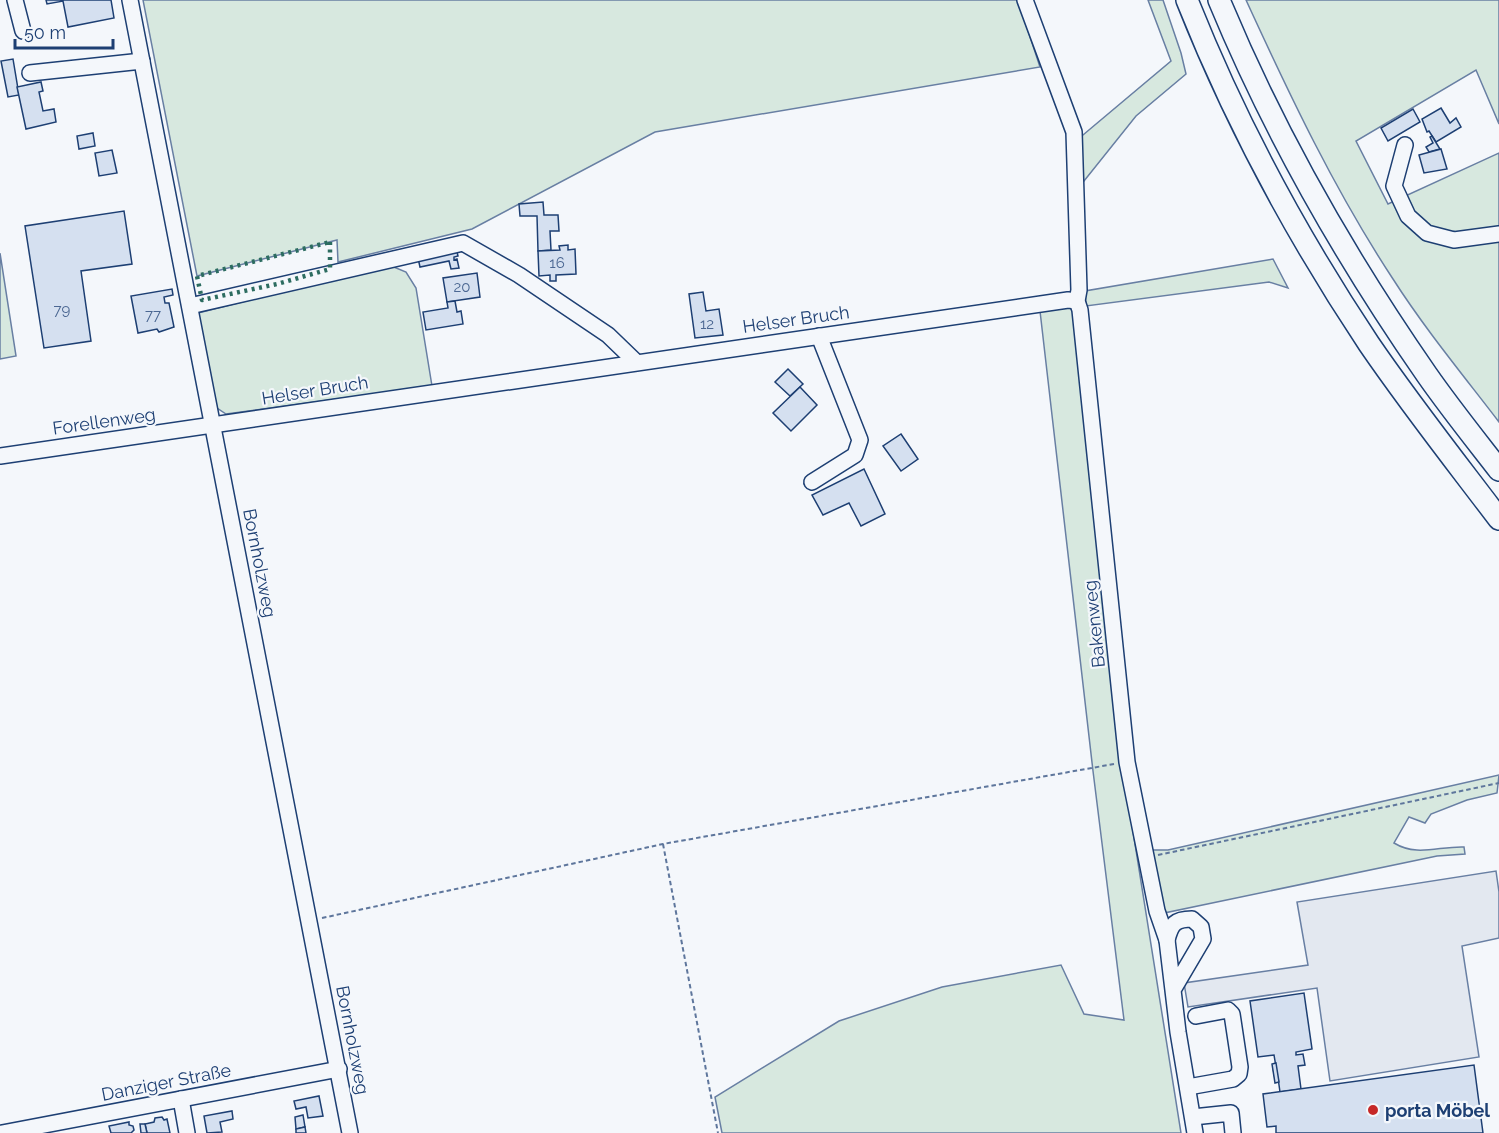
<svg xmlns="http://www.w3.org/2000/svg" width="1499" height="1133" font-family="Raleway,sans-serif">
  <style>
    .green { fill: #d7e8df; stroke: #687fa3; stroke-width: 1.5 }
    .parking { fill: #e3e8f0; stroke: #687fa3; stroke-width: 1.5 }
    .building { fill: #d5e0f0; stroke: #1d3f73; stroke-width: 1.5 }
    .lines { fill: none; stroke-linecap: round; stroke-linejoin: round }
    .minor-casing { stroke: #1d3f73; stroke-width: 18 }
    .highway-casing { stroke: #1d3f73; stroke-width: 24 }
    .path { stroke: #5e769c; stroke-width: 2; stroke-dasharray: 4.5 3; stroke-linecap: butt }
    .minor { stroke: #f4f7fb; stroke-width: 15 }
    .highway { stroke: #f4f7fb; stroke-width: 21 }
    .hedge { stroke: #2c6c60; stroke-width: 4.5; stroke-dasharray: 3 4.5; stroke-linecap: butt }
    .poi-dot { fill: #c62828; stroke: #f4f7fb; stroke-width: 2 }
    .labels { text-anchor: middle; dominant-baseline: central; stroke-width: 4.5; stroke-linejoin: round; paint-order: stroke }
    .number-label { font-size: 15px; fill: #4b6792 }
    .street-label { font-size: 18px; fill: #1d3f73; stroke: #f4f7fb }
    .poi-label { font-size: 18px; font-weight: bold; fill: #1d3f73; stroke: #f4f7fb; text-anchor: start }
  </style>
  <rect width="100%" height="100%" fill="#f4f7fb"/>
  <!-- green -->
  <g class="green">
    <polygon points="143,0 1018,0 1040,67 655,132 472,229 338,262 337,240 197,276"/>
    <polygon points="1148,0 1163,0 1181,53 1186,74 1136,116 1080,186 1077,140 1171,61"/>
    <path d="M1246,0H1499V124L1476,70L1356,141L1388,204L1499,153V422C1463,375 1425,329 1393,279C1335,191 1290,96 1246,0Z"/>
    <polygon points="0,253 16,356 0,359"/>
    <polygon points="1273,259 1288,288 1269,282 1086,306 1085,291"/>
    <polygon points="389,265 406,272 416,288 432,386 226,414 217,408 198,313"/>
    <polygon points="1072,306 1121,756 1181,1133 722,1133 715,1097 839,1021 942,987 1061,965 1084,1014 1124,1020 1093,771 1040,311"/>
    <path d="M1499,775L1497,793L1467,800L1431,814L1425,823L1409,817L1394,843C1417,857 1439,846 1464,847L1465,854L1437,856L1164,913L1150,850H1168Z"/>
  </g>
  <!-- parking -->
  <polygon class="parking" points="1496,871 1499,892 1499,938 1462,946 1479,1057 1330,1081 1317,988 1188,1007 1184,983 1308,965 1297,902"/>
  <!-- building -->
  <g class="building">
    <polygon points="46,0 111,0 114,18 68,27 63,1 47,4"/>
    <polygon points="13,59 19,95 8,97 1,61"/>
    <polygon points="41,82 43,91 39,92 43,111 54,109 56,122 26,129 17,87"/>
    <polygon points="1441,108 1450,123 1456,118 1461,127 1436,142 1429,131 1427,132 1422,119"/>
    <polygon points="1413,109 1420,122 1388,141 1381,128"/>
    <polygon points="93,133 95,146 79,149 77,136"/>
    <polygon points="1432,136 1440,149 1429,152 1426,147 1433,143 1430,137"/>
    <polygon points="1441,149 1447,169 1424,173 1419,155"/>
    <polygon points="112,150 117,173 99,176 95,153"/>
    <polygon points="543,202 544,215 558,215 559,231 550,231 551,250 538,251 537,216 520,216 519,204"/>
    <polygon points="124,211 132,264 81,271 91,341 44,348 25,226"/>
    <polygon points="568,245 568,250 575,249 576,274 556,275 556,281 550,281 550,275 539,276 538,251 560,250 559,246"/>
    <polygon points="457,252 458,256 454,257 454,260 457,259 459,268 451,269 449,261 420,267 418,258"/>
    <polygon points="477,273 480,297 447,302 443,278"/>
    <polygon points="172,289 173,295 164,297 165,303 169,303 174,327 159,332 157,329 138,333 131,296"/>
    <polygon points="703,292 706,311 719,309 723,335 695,338 689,294"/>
    <polygon points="455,301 457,312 461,311 463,324 426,330 423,312 448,308 447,302"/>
    <polygon points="788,369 803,384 790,396 775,382"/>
    <polygon points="800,387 817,405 791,431 773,413"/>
    <polygon points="901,434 918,459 901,471 883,446"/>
    <polygon points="864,469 885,514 861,526 849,503 823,515 812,495"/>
    <polygon points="1304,993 1312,1049 1296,1052 1296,1055 1303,1054 1305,1065 1298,1066 1301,1089 1280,1092 1278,1078 1275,1079 1273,1068 1276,1067 1274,1055 1258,1057 1250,1001"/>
    <polygon points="1276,1063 1279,1082 1275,1083 1272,1064"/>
    <polygon points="1474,1065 1483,1133 1276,1133 1276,1126 1267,1127 1263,1094"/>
    <polygon points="319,1096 323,1116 308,1118 306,1107 296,1109 294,1101"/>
    <polygon points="232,1111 233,1119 220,1122 222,1132 207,1133 204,1116"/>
    <polygon points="303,1115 305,1127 296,1129 295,1117"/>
    <polygon points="162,1117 164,1120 167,1119 170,1133 147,1133 145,1124 154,1122 155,1118"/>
    <polygon points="129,1122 129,1125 133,1126 134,1130 131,1133 111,1133 109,1126"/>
    <polygon points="140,1124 145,1124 147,1133 141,1133"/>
    <polygon points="305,1127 306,1133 296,1133 296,1129"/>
  </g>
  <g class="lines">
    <defs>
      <g id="minor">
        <polyline points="15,0 23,31"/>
        <polyline points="130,0 350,1133"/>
        <polyline points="1025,0 1074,132 1079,290 1077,301 1080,310 1127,762 1157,911 1167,940"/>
        <polyline points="30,73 142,61"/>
        <polyline points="1405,145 1394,186 1408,216 1427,233 1454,240 1499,234"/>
        <polyline points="190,306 463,243 519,275 608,335 636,362"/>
        <polyline points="0,456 1068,300 1077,301"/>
        <polyline points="812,482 855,455 860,440 819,336"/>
        <path d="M1173,990L1203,939L1201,927L1192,919C1175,919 1171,924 1167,940L1178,1032L1195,1133"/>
        <polyline points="1188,1087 1233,1079 1239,1074 1240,1067 1232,1014 1228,1010 1196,1016"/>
        <polyline points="181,1099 187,1133"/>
        <polyline points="1193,1117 1231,1113 1233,1133"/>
        <polyline points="2,1133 339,1069"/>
      </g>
      <g id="highway">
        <path d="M1187,0C1235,121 1297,236 1369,344C1410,404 1455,461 1499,519"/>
        <path d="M1219,0C1274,133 1345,257 1427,375C1450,408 1475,439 1499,470"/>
      </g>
    </defs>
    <!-- minor casing -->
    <use href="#minor" class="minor-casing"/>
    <!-- highway casing -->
    <use href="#highway" class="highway-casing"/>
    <!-- path -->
    <g class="path">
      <polyline points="663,844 718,1133"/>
      <polyline points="1158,855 1499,783"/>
      <polyline points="322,918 663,844 1114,764"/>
    </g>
    <!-- minor -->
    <use href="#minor" class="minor"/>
    <!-- highway -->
    <use href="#highway" class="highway"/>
    <!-- hedge -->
    <polygon class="hedge" points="330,242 330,269 277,284 202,300 197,276"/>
  </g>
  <!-- markers -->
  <circle class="poi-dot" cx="1373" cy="1110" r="6"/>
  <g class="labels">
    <!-- number labels -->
    <g class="number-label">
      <text x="557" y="263">16</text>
      <text x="462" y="287">20</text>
      <text x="62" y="310">79</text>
      <text x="153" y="315">77</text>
      <text x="707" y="324">12</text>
    </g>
    <!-- street labels -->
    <g class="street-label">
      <text transform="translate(796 319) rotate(-8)">Helser Bruch</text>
      <text transform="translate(315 390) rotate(-9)">Helser Bruch</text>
      <text transform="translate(104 421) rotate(-8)">Forellenweg</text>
      <text transform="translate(260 563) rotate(79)">Bornholzweg</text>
      <text transform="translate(1094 624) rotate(-96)">Bakenweg</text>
      <text transform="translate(353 1040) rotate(79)">Bornholzweg</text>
      <text transform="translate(166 1082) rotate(-11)">Danziger Straße</text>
    </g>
    <!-- poi labels -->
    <g class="poi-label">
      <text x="1385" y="1110">porta Möbel</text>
    </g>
  </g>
  <!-- scale -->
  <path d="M15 39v9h98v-9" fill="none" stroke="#1d3f73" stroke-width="3"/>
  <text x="24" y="39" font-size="18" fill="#1d3f73" stroke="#f4f7fb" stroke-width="4.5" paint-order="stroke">50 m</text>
</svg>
